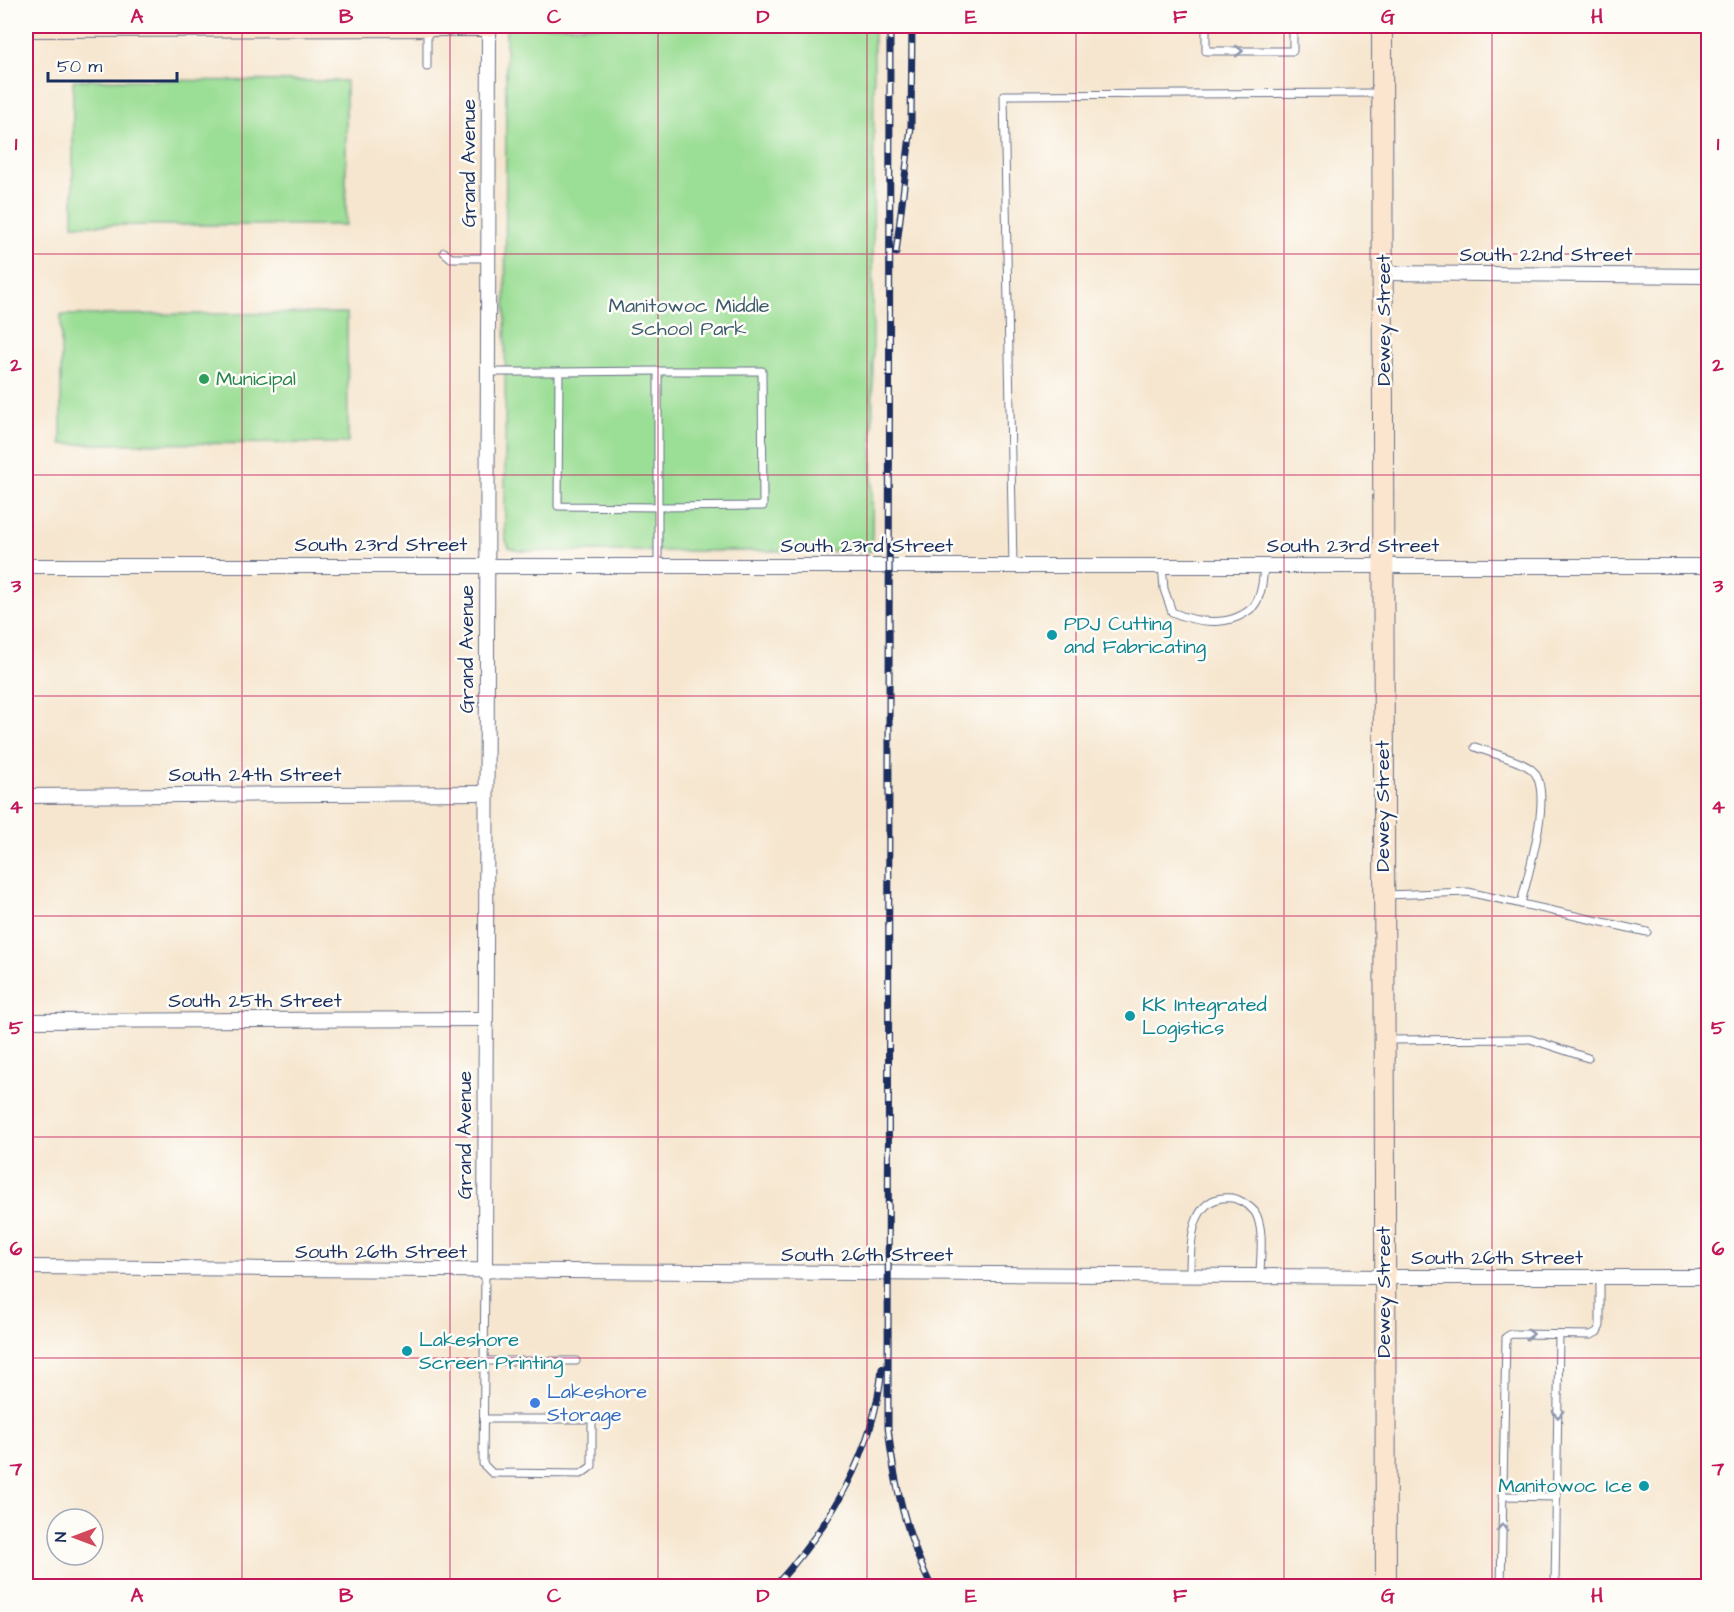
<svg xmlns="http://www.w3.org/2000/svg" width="1734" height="1612" font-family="'Architects Daughter',sans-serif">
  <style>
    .green { fill: #9bde95; stroke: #5b867a; stroke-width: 1.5 }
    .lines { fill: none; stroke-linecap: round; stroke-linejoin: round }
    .lane-casing { stroke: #686f86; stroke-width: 9 }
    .street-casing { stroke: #686f86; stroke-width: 16 }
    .secondary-casing { stroke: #686f86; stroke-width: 22 }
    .lane { stroke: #fff; stroke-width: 7 }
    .street { stroke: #fff; stroke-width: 14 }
    .secondary { stroke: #fbe5cf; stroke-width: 20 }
    .rail-casing { stroke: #1b2f5e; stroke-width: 7 }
    .rail { stroke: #fdfcf7; stroke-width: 4.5; stroke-dasharray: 14; stroke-linecap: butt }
    .oneway { stroke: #8d97ae }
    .grid { fill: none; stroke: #c2185b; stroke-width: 1.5; stroke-opacity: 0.55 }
    .leisure-dot { fill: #2e9e5b; stroke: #fdfcf7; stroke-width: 2 }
    .culture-dot { fill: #0f9aa8; stroke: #fdfcf7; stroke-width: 2 }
    .shop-dot { fill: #3f7fe0; stroke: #fdfcf7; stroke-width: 2 }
    .labels { text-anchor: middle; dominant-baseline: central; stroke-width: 5; stroke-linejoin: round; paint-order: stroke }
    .street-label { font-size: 20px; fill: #1b2f5e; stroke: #fdfcf7 }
    .park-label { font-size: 20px; fill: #3b5b6c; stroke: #fdfcf7 }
    .leisure-label { font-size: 20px; fill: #27864d; stroke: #fdfcf7; text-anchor: start }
    .culture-label { font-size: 20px; fill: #0d838f; stroke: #fdfcf7; text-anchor: start }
    .shop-label { font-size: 20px; fill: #366cbe; stroke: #fdfcf7; text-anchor: start }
    .neatline { fill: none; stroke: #c2185b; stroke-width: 2 }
    .grid-label { font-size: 20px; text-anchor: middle; font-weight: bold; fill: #c2185b }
  </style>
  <rect width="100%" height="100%" fill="#fdfcf7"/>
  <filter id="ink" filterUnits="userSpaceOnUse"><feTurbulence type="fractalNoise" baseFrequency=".0167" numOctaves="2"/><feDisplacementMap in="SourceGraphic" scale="12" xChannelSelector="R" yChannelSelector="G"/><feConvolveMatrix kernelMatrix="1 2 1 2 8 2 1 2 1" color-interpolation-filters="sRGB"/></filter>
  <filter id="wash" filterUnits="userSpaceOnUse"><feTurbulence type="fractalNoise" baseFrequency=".008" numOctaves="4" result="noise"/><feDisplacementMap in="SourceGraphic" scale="24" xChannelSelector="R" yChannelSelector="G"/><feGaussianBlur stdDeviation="1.35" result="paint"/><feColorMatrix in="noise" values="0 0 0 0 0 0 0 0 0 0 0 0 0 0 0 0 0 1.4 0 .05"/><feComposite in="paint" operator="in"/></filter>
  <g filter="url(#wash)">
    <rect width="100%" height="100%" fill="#f6e6cf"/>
    <!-- green -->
    <g class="green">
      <polygon points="506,26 874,26 872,551 519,551 509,548 505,537"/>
      <polygon points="73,80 346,81 346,225 73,225"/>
      <polygon points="347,313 348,443 61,444 61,315"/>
    </g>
  </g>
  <g filter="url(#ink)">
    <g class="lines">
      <defs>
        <g id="lane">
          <polyline points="1206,26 1206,51 1293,51 1293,26"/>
          <polyline points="427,27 427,67"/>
          <polyline points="444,252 451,258 488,258"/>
          <polyline points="488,372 559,372 558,506 658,507 658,371 762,371 763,506 658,507 658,566"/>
          <polyline points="559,372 658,371"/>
          <path d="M1162,565L1164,589L1172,612C1197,623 1230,628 1253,607C1262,597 1263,578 1264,566"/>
          <polyline points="1013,566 1004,95 1380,93"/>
          <path d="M1475,747C1490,753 1520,760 1531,769C1556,788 1527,876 1521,904"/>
          <polyline points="1386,895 1468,892 1647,932"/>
          <polyline points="1386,1040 1530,1039 1588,1058"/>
          <path d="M1190,1276C1190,1248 1189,1193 1232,1198C1239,1199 1250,1206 1255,1212C1265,1229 1260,1258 1260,1277"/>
          <polyline points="484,1361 576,1361"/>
          <polyline points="484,1419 592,1419 592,1466 581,1474 492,1473 483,1464 485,1272"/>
          <polyline points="1502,1496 1557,1497"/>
          <polyline points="1501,1586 1506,1337 1511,1334 1591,1335 1597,1332 1600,1326 1600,1277"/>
          <polyline points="1555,1586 1559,1335"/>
        </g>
        <g id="street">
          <polyline points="1384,273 1708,276"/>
          <polyline points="26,566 1708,566"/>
          <polyline points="26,796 486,793"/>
          <polyline points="26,1021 485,1019"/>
          <polyline points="26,1267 1384,1277 1708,1277"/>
          <polyline points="485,1272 489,26"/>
        </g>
        <g id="secondary">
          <polyline points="1382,26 1386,1586"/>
          <polyline points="26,27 489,26"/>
        </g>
      </defs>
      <!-- lane casing -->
      <use href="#lane" class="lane-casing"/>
      <!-- street casing -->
      <use href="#street" class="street-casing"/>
      <!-- secondary casing -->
      <use href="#secondary" class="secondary-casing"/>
      <!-- lane -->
      <use href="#lane" class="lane"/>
      <!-- street -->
      <use href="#street" class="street"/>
      <!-- secondary -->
      <use href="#secondary" class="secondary"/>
      <defs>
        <g id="rail">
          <path d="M890,26L888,1427C894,1484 906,1535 931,1586"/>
          <polyline points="896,253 911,127 912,26"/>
          <path d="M775,1586C831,1524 874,1453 882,1368"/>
        </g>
      </defs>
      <!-- rail casing -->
      <use href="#rail" class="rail-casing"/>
      <!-- rail -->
      <use href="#rail" class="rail"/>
    </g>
    <!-- one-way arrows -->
    <defs><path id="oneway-chevron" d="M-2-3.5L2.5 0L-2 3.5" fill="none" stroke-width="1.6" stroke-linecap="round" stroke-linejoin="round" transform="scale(1.5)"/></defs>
    <g class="oneway">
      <use href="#oneway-chevron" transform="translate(1239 51)"/>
      <use href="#oneway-chevron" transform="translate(1530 1334)"/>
      <use href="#oneway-chevron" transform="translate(1558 1414) rotate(91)"/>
      <use href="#oneway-chevron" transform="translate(1502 1528) rotate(-89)"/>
    </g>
  </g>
  <!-- grid -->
  <path class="grid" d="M242,26V1586M450,26V1586M658,26V1586M867,26V1586M1076,26V1586M1284,26V1586M1492,26V1586M26,254H1708M26,475H1708M26,696H1708M26,916H1708M26,1137H1708M26,1358H1708"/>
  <!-- markers -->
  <circle class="leisure-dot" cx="204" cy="379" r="6"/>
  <g class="culture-dot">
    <circle cx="1052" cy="635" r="6"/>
    <circle cx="1130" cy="1016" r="6"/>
    <circle cx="407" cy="1351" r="6"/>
    <circle cx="1644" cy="1486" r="6"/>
  </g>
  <circle class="shop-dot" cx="535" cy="1403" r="6"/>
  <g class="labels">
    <!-- street labels -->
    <g class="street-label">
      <text transform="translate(469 163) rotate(-90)">Grand Avenue</text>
      <text x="1546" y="255">South 22nd Street</text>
      <text transform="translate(1384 320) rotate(-90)">Dewey Street</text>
      <text x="381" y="545">South 23rd Street</text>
      <text x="867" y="546">South 23rd Street</text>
      <text x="1353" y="546">South 23rd Street</text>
      <text transform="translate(467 649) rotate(-90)">Grand Avenue</text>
      <text x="255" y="775">South 24th Street</text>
      <text transform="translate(1383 806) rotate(-90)">Dewey Street</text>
      <text x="255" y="1001">South 25th Street</text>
      <text transform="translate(465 1135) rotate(-90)">Grand Avenue</text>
      <text x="381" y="1252">South 26th Street</text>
      <text x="867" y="1255">South 26th Street</text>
      <text x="1497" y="1258">South 26th Street</text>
      <text transform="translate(1384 1292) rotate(-90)">Dewey Street</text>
    </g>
    <!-- park labels -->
    <g class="park-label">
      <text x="689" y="306">Manitowoc Middle<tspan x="689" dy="23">School Park</tspan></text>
    </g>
    <!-- leisure labels -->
    <g class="leisure-label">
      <text x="216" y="379">Municipal</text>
    </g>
    <!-- culture labels -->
    <g class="culture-label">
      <text x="1064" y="624">PDJ Cutting<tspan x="1064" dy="23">and Fabricating</tspan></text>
      <text x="1142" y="1005">KK Integrated<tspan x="1142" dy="23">Logistics</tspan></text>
      <text x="419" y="1340">Lakeshore<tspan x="419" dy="23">Screen Printing</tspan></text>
      <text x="1632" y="1486" text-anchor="end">Manitowoc Ice</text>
    </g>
    <!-- shop labels -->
    <g class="shop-label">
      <text x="547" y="1392">Lakeshore<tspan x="547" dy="23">Storage</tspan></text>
    </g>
  </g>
  <!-- margin -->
  <rect width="1734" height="1612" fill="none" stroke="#fdfcf7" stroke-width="66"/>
  <!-- north arrow -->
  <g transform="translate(75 1537) rotate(270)"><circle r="28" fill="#fdfcf7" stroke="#a3aaba" stroke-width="1.5"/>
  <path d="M0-4.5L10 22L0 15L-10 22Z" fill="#d1495b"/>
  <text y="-9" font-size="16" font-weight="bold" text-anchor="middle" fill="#1b2f5e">N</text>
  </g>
  <!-- scale -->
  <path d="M48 72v9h129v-9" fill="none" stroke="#1b2f5e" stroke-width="3"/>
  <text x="57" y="72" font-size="18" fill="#1b2f5e" stroke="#fdfcf7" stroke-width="4.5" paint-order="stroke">50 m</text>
  <rect x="33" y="33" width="1668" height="1546" class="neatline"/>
  <g class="grid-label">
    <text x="137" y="23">A</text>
    <text x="346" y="23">B</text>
    <text x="554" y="23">C</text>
    <text x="763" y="23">D</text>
    <text x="971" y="23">E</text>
    <text x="1180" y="23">F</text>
    <text x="1388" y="23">G</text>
    <text x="1597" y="23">H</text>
    <text x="16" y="150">1</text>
    <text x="1718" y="150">1</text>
    <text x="16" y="371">2</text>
    <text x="1718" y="371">2</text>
    <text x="16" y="592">3</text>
    <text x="1718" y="592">3</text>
    <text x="16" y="813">4</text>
    <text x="1718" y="813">4</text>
    <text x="16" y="1034">5</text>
    <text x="1718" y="1034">5</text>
    <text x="16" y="1255">6</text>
    <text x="1718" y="1255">6</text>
    <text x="16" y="1475">7</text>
    <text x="1718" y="1475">7</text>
    <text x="137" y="1602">A</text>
    <text x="346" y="1602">B</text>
    <text x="554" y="1602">C</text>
    <text x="763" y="1602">D</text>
    <text x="971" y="1602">E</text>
    <text x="1180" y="1602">F</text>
    <text x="1388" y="1602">G</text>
    <text x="1597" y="1602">H</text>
  </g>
</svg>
